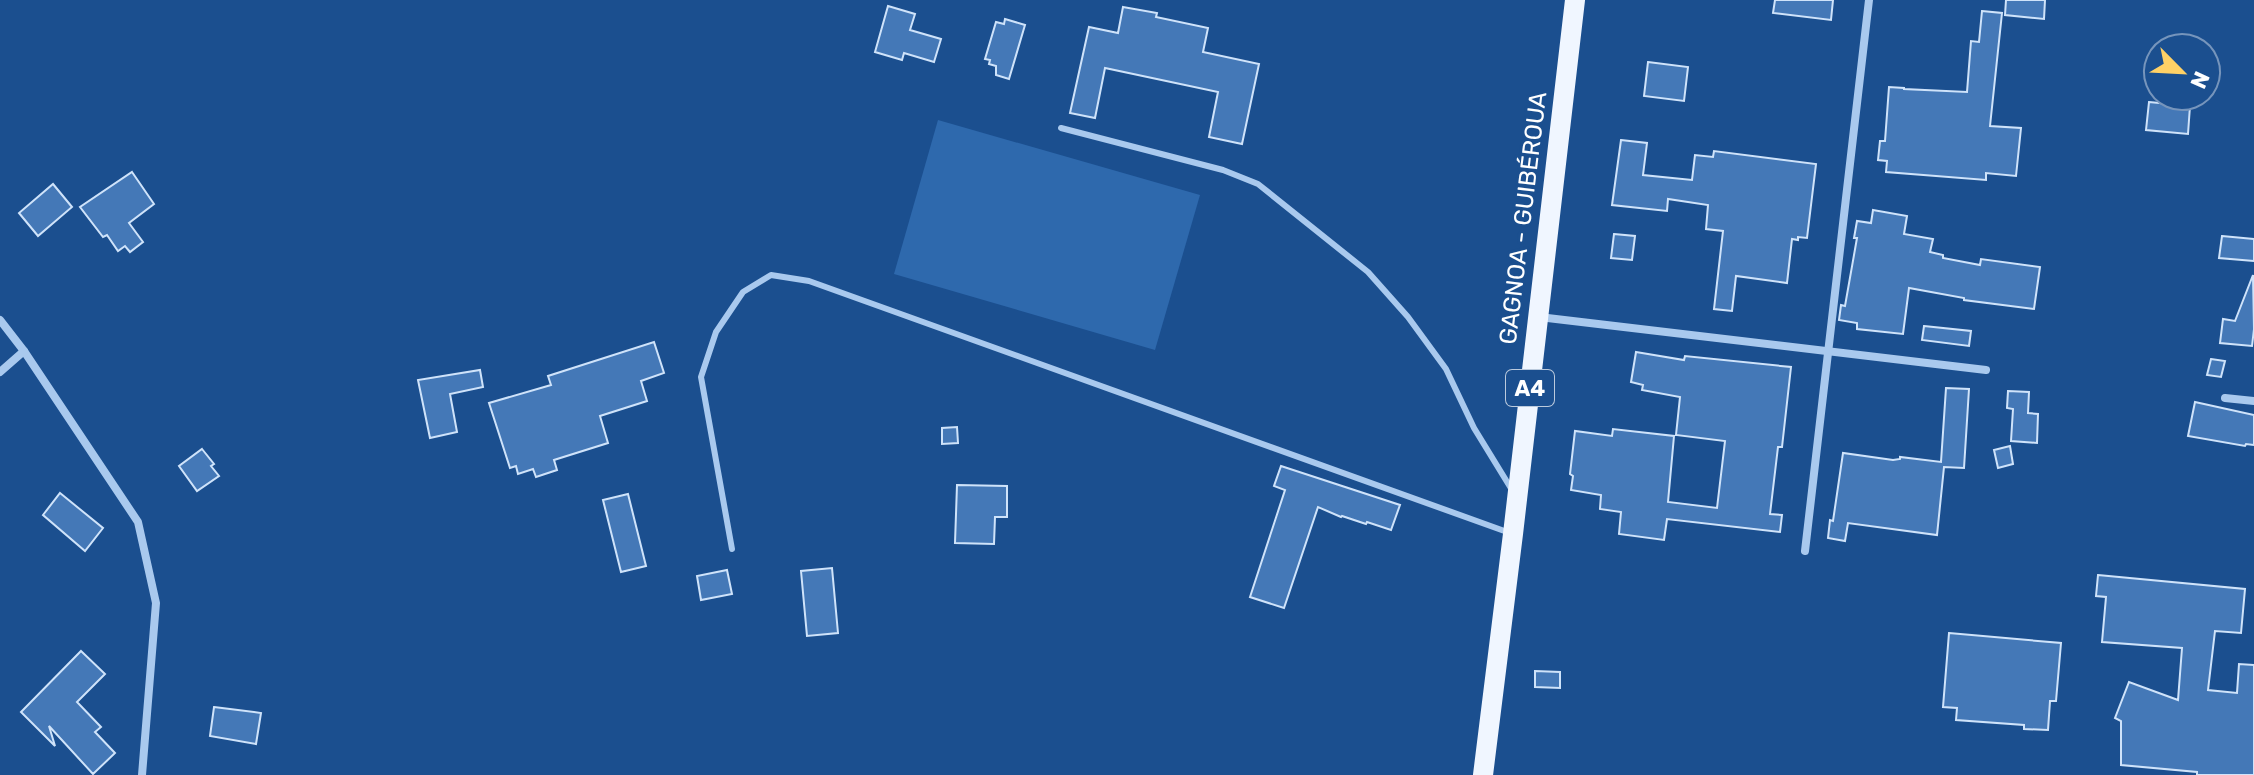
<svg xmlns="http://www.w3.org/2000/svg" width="2254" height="775" font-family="Rubik,sans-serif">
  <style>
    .green { fill: #2e69ad }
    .building { fill: #4478b7; stroke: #cfe3fa; stroke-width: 2 }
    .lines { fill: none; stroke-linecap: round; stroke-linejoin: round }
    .lane { stroke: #a9c9ee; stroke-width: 6 }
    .street { stroke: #a9c9ee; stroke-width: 8 }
    .primary { stroke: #f0f6ff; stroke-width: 20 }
    .labels { text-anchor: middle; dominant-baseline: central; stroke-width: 6; stroke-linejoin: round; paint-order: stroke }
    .shield { fill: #1b4f8f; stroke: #bbcadd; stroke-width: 2 }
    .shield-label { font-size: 22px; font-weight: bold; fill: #fff }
    .street-label { font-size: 24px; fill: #fff; stroke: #1b4f8f }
  </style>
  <rect width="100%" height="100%" fill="#1b4f8f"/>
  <!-- green -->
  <polygon class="green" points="938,120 1200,195 1155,350 894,274"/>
  <!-- building -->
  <g class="building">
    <polygon points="1775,0 1833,0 1831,20 1773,13"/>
    <polygon points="2006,0 2045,0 2044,19 2005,15"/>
    <polygon points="888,6 915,14 910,30 941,39 934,62 904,53 902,60 875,52"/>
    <polygon points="1123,7 1157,13 1156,17 1208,28 1203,52 1259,64 1242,144 1209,137 1218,92 1105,68 1095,118 1070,113 1089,27 1118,33"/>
    <polygon points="1982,11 2002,13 1990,126 2021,128 2016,176 1986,173 1986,180 1886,172 1887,161 1878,160 1880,141 1885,141 1889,87 1904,88 1904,89 1967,92 1971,41 1979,42"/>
    <polygon points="1005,19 1025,25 1009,79 996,75 996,66 989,64 990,60 985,59 996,22 1004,24"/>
    <polygon points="1648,62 1688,67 1684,101 1644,96"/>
    <polygon points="2149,102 2190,106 2188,134 2146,130"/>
    <polygon points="1621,140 1647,143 1643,175 1692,180 1695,155 1713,157 1714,151 1816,164 1807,238 1798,237 1798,240 1792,239 1787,283 1736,276 1732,311 1714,309 1723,231 1706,229 1708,205 1668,199 1667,211 1612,205"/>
    <polygon points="132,172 154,204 129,223 143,242 130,252 125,246 118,251 107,235 103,237 80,207"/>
    <polygon points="53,184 72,207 38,236 19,213"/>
    <polygon points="1873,210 1907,216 1904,234 1933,239 1930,252 1943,255 1943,258 1980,265 1981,259 2040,267 2034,309 1964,300 1964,298 1909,288 1903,334 1857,329 1857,323 1839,320 1841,305 1845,306 1857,238 1854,238 1857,221 1871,223"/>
    <polygon points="1614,234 1635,236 1632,260 1611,258"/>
    <polygon points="2222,236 2254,239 2254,261 2219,258"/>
    <polygon points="2253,275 2254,329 2252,346 2220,343 2223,319 2235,321"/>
    <polygon points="1924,326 1971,331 1969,346 1922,340"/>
    <polygon points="654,342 664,373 641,381 647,401 600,416 608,443 554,460 557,470 536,477 533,469 518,474 516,466 510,468 489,403 551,385 548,376"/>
    <polygon points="1636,352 1684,360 1685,356 1791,367 1782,447 1778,447 1770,514 1782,515 1780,532 1667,519 1664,540 1619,534 1621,512 1600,509 1601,495 1571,490 1573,476 1570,474 1575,431 1612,436 1613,429 1674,436 1668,502 1717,508 1725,441 1676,435 1680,397 1642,390 1643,385 1631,382"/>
    <polygon points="2211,359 2225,361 2221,377 2207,375"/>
    <polygon points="480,370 483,387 450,394 457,432 430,438 418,380"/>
    <polygon points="1946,388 1969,389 1964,468 1944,467 1937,535 1848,523 1845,541 1828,538 1830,520 1833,521 1843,453 1893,460 1900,459 1900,457 1941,462"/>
    <polygon points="2008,391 2029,392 2028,413 2038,414 2037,443 2011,441 2013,409 2007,408"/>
    <polygon points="2195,402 2254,415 2254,445 2246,444 2245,446 2188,436"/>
    <polygon points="957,427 958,443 942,444 942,428"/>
    <polygon points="2010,446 2013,464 1998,468 1994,450"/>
    <polygon points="202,449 214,464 211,466 219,476 197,491 179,466"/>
    <polygon points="1281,466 1400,505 1391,530 1367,522 1366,524 1342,516 1341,517 1318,507 1284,608 1250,597 1285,490 1274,486"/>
    <polygon points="957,485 1007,486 1007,517 995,517 994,544 955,543"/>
    <polygon points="60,493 103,528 85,551 43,515"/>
    <polygon points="628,494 646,566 621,572 603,500"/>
    <polygon points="832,568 838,633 807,636 801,571"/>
    <polygon points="727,570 732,594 701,600 697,576"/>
    <polygon points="2098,575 2245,589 2241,633 2215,631 2208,690 2237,693 2239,664 2254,665 2254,775 2197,775 2197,772 2121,765 2121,721 2115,718 2129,682 2178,700 2182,648 2102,642 2106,597 2096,596"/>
    <polygon points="1949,633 2061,643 2056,701 2050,701 2048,730 2024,729 2024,725 1956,720 1957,708 1943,707"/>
    <polygon points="81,651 105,674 77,702 101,727 95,732 115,753 93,774 49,726 55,746 21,712"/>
    <polygon points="1535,671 1560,672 1560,688 1535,687"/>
    <polygon points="214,707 261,713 256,744 210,736"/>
  </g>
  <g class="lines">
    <!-- lane -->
    <g class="lane">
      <polyline points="1061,128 1223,170 1258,184 1368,272 1408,317 1446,369 1474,428 1512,490"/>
      <polyline points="732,549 701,377 716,332 743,292 771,275 809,281 1510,533"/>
    </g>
    <!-- street -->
    <g class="street">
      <polyline points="1539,317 1986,370"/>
      <polyline points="0,320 24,351 138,522 156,603 142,775"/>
      <polyline points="0,372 24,351"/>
      <polyline points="2225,398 2254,401"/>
      <polyline points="1805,551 1869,0"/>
    </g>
    <!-- primary -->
    <polyline class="primary" points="1483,775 1513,534 1575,0"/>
  </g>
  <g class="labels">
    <!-- shield labels -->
    <rect class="shield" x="1506" y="370" width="48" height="36" rx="6"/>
    <g class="shield-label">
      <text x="1530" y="388">A4</text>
    </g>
    <!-- street labels -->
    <g class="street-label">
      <text transform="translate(1523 218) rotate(-83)">GAGNOA - GUIBÉROUA</text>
    </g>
  </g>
  <!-- north arrow -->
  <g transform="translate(2182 72) rotate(114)"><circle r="38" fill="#1b4f8f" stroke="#7695bc" stroke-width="2"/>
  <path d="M0-6L14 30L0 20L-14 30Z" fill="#ffd166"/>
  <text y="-12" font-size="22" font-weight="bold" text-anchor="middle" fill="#ffffff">N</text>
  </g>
</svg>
